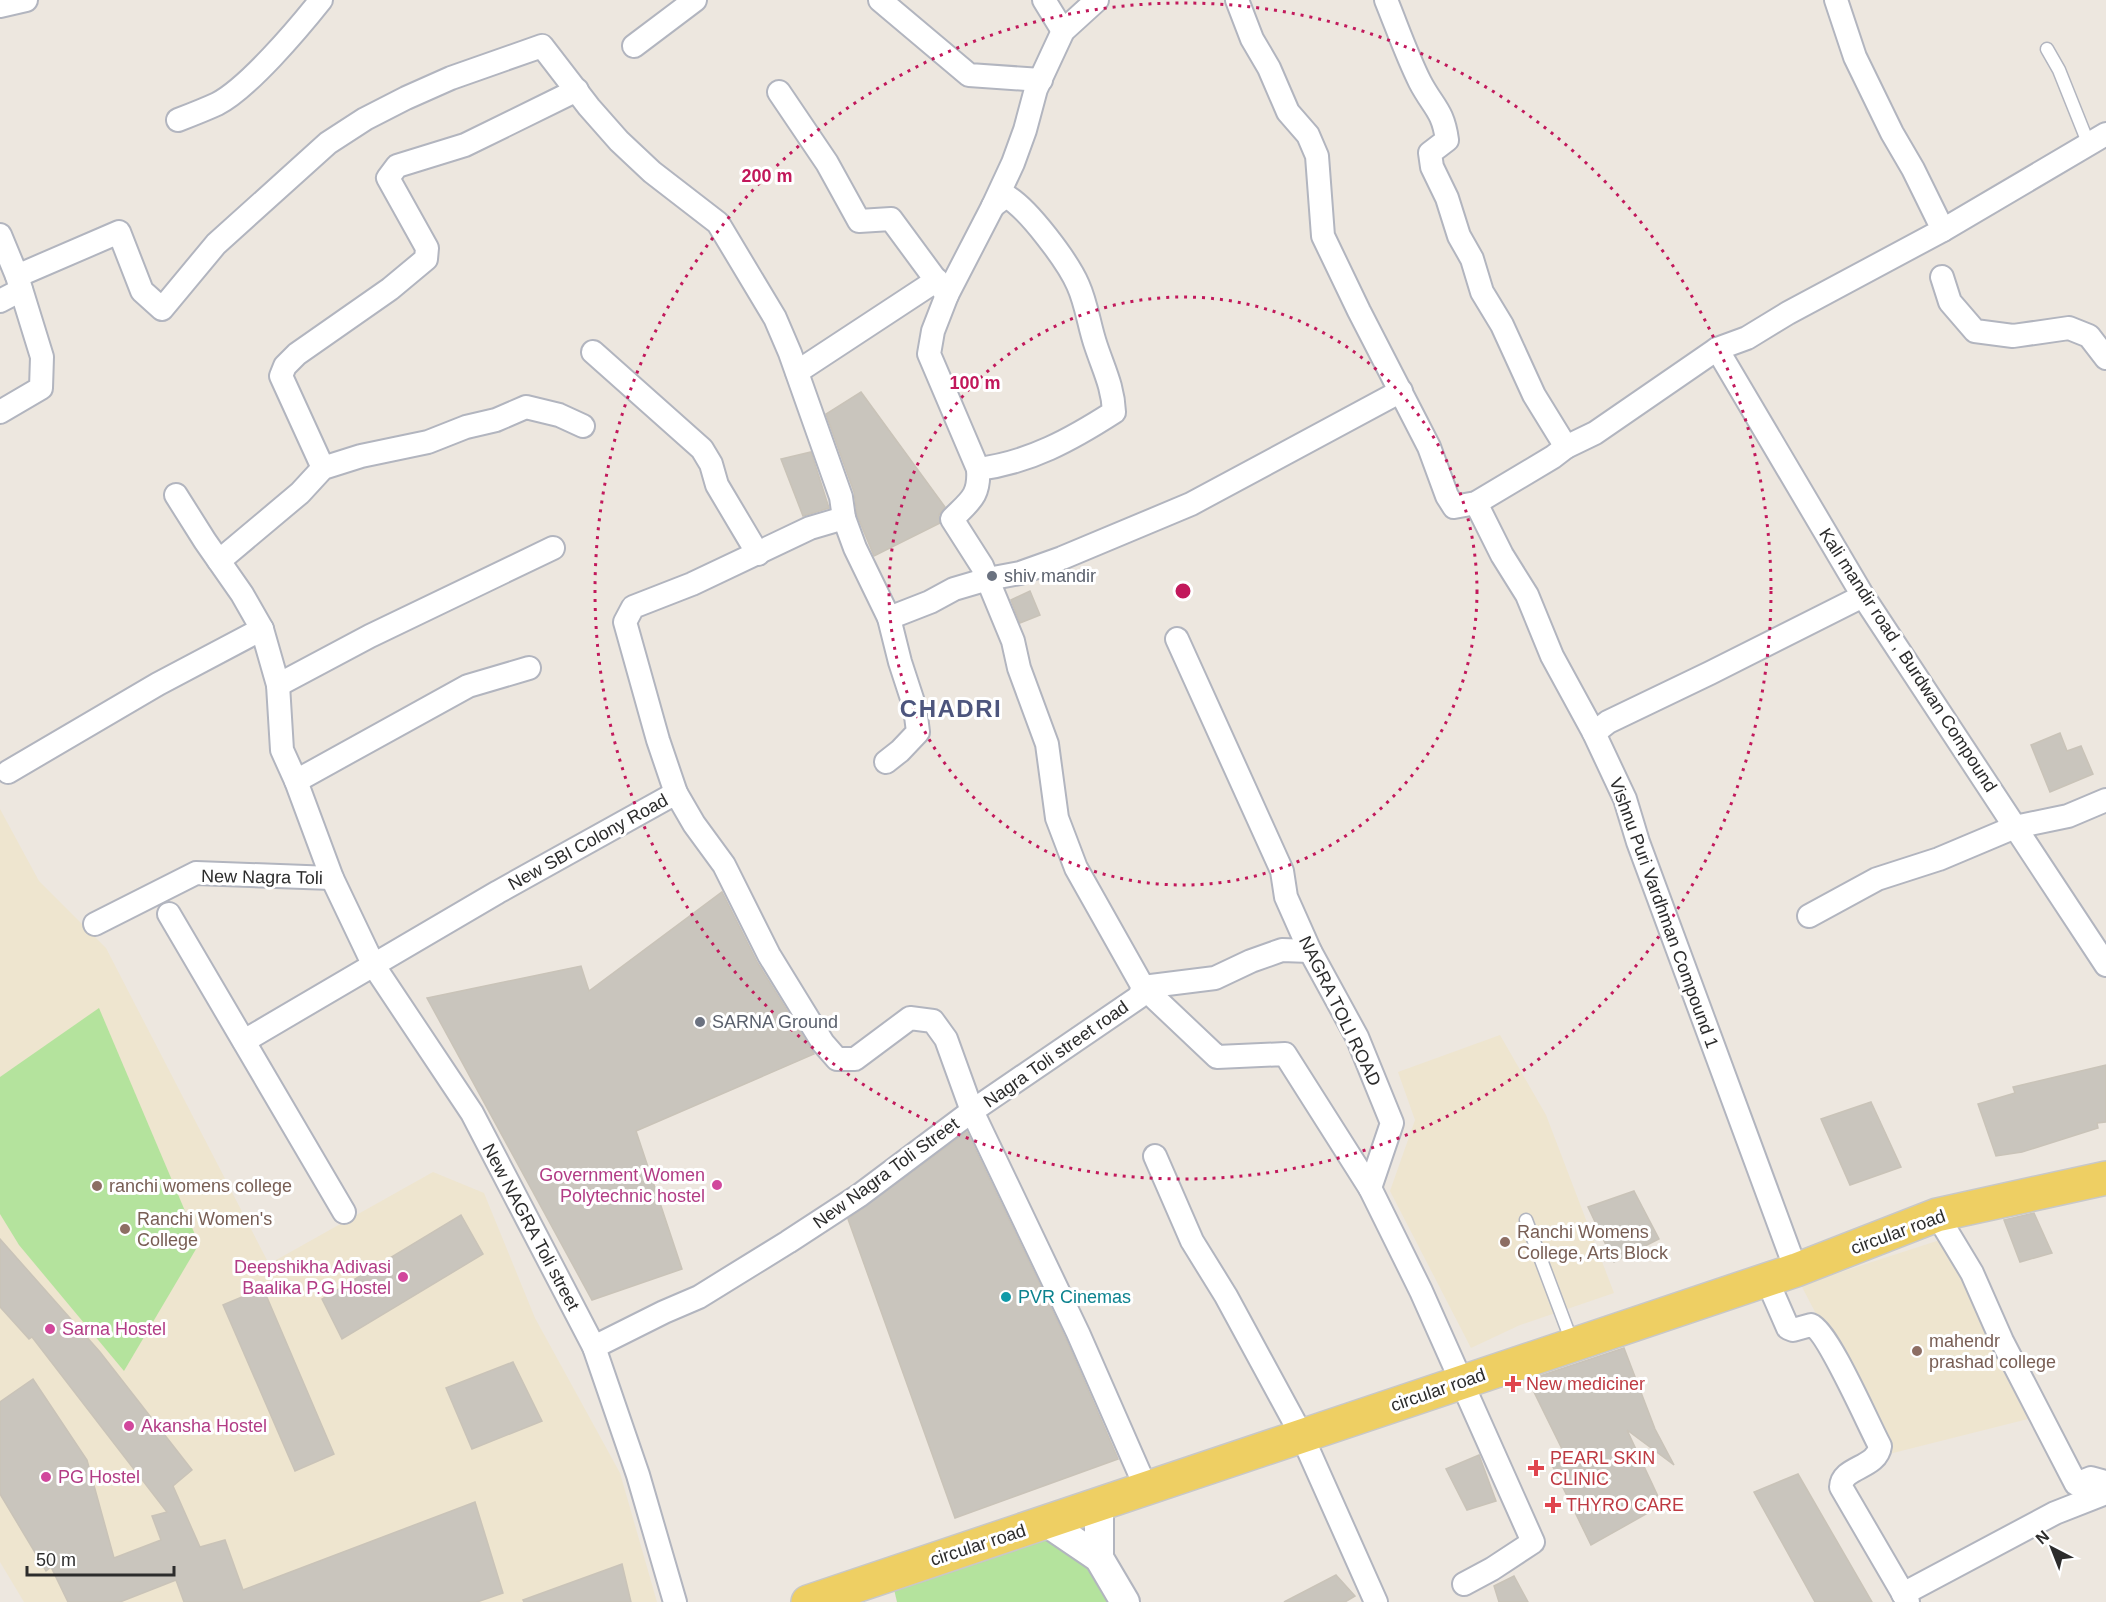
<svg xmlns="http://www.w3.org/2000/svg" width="2106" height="1602" font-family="Helvetica,sans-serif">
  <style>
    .education { fill: #eee5cf }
    .green { fill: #b4e39d }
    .building { fill: #c9c5bd; stroke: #c9c3b8; stroke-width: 1.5 }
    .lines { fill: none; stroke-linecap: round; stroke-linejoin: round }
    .service-casing { stroke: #b2b5bf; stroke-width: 15 }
    .minor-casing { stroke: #b2b5bf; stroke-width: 26 }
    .tertiary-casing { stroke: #b2b5bf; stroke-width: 32 }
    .primary-casing { stroke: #c8c8c8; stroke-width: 36 }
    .service { stroke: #fff; stroke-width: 12 }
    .minor { stroke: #fff; stroke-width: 22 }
    .tertiary { stroke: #fff; stroke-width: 28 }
    .primary { stroke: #eecf63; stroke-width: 33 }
    .ring { fill: none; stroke: #c2185b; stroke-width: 3; stroke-dasharray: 3 6 }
    .worship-dot { fill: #6b7280; stroke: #fff; stroke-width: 2 }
    .hotel-dot { fill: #d1479c; stroke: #fff; stroke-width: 2 }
    .education-dot { fill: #8d6e63; stroke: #fff; stroke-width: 2 }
    .culture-dot { fill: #0f9aa8; stroke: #fff; stroke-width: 2 }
    .health-dot { fill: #e0444e; stroke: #fff; stroke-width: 2 }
    .labels { text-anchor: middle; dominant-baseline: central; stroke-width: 6; stroke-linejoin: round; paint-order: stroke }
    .worship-label { font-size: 18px; fill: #5b616d; stroke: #fff; text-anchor: start }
    .street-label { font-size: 18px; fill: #2c2c2c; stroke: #fff }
    .hotel-label { font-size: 18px; fill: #b23c85; stroke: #fff; text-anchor: start }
    .education-label { font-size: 18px; fill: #785e54; stroke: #fff; text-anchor: start }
    .culture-label { font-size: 18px; fill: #0d838f; stroke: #fff; text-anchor: start }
    .health-label { font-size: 18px; fill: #be3a42; stroke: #fff; text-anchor: start }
    .district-label { font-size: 24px; font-weight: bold; letter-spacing: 1.5px; fill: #4d557d; stroke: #fff }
    .centre { fill: #c2185b; stroke: #fff; stroke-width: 3 }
    .ring-label { font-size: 18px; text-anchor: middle; font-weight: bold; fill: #c2185b; stroke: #fff; stroke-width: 6; stroke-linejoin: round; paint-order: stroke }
  </style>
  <rect width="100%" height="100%" fill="#ede7df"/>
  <!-- education -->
  <g class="education">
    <polygon points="0,809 39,881 106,948 269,1264 433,1172 484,1193 535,1318 620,1473 657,1602 24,1602 0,1562"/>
    <polygon points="1500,1035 1546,1115 1614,1293 1520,1325 1471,1348 1390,1191 1415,1120 1398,1072"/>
    <polygon points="1943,1239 2032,1418 1889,1454 1801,1285"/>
  </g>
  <!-- green -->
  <g class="green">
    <polygon points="99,1008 199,1244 124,1371 19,1245 0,1214 0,1077"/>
    <polygon points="1044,1527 1088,1558 1113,1602 897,1602 893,1585"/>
  </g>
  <!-- building -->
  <g class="building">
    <polygon points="861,392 945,507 939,515 940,523 874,556 857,515 854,492 826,414"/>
    <polygon points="811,452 829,508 803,516 781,459"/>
    <polygon points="1030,591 1040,615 1020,623 1011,600"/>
    <polygon points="2060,733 2067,751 2081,746 2093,774 2050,792 2031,745"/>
    <polygon points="722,892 757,962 814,1054 636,1131 682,1269 592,1300 427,998 581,966 589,991"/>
    <polygon points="2106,1065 2106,1122 2097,1123 2098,1128 2022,1152 1996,1156 1978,1104 2015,1093 2013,1087"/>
    <polygon points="1871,1102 1901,1167 1850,1185 1821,1119"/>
    <polygon points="967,1132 1066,1339 1118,1459 955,1518 848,1219"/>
    <polygon points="1634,1191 1659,1239 1614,1262 1588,1207"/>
    <polygon points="2034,1213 2052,1253 2020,1262 2004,1220"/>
    <polygon points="461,1215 483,1254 342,1339 322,1299"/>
    <polygon points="0,1239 100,1352 192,1470 173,1486 200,1547 225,1540 243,1590 475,1502 503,1593 477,1602 184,1602 176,1580 120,1602 68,1602 51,1567 46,1571 0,1494 0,1402 33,1379 87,1460 114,1558 161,1540 152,1516 167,1512 32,1337 29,1339 0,1307"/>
    <polygon points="263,1288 334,1454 295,1471 223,1305"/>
    <polygon points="1624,1348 1655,1429 1674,1465 1627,1430 1662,1505 1591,1545 1551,1463 1565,1455 1528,1380"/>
    <polygon points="513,1362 542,1421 472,1449 446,1388"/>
    <polygon points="1479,1455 1496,1501 1467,1510 1446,1469"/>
    <polygon points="1798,1474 1872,1602 1815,1602 1754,1492"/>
    <polygon points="622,1564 631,1602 524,1602 523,1600"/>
    <polygon points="1336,1575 1355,1596 1345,1602 1284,1602"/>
    <polygon points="1514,1576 1528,1602 1499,1602 1494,1586"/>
  </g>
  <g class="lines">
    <defs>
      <g id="service">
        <polyline points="2047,49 2059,70 2089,145"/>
        <polyline points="1526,1220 1572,1342"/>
      </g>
      <g id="minor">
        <polyline points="880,0 969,75 1041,80"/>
        <polyline points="1044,0 1063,31"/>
        <path d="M1097,0L1063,31L1036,89L1025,130L1013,163L993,206L947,295L933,331L929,354L978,469C980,496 970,501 952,519L982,566L1013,641L1019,668L1047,744L1057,818L1076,868L1143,987L1215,978L1251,961L1282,950L1310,951"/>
        <polyline points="1237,0 1252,39 1269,68 1288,112 1308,135 1317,156 1323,236 1359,311 1429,447 1447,496 1454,507 1476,503 1553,457 1566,447"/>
        <path d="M1386,0C1397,27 1407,56 1420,82C1433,107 1443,110 1447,140L1430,153L1432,167L1447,198L1459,236L1472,259L1482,292L1502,325L1534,395L1566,447L1595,433L1717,349L1747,338L1788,313L1943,230L1913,169L1892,133L1855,57L1836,0"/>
        <polyline points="0,6 26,0"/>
        <polyline points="634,46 695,0"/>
        <polyline points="779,92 827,163 859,221 891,219 947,295"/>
        <path d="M178,120C191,115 204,110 217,104C248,88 298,29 321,0"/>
        <polyline points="1943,230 2106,134"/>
        <polyline points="0,235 17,276 42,357 41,388 0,412"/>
        <polyline points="17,276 119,232 142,291 162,309 216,244 328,143 365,119 406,98 451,78 542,46 589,107 619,141 652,172 718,223 775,318 790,353 841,497 844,518"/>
        <polyline points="1942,277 1950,302 1975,331 2013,336 2069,328 2089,336 2106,358"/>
        <polyline points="0,301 21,290"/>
        <polyline points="1717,349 1863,596 2106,965"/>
        <polyline points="593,352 702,449 711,464 717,485 758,554"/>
        <polyline points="797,372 937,280"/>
        <polyline points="323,468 281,376 285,366 297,354 390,289 426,259 427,248 388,178 397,166 465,145 577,90"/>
        <path d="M978,469C1029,463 1072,439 1114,412C1113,387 1104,370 1096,346C1089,326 1087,305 1078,285C1068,262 1028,208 1006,196L993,206"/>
        <polyline points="176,495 205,541 242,594 262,629 278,685 282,750 296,781 332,878 374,966 472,1113 594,1347 638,1475 675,1602"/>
        <polyline points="1476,503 1502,555 1527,595 1552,656 1594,733 1625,799 1638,842 1796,1270"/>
        <polyline points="219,561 300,493 323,468 361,456 428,442 466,427 496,420 526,407 559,415 583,426"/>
        <polyline points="889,618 930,602 954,589 988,579 1020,573 1062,558 1191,504 1401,391"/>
        <polyline points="1177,639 1282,871 1286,897 1310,951 1357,1037 1392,1123 1370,1188 1421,1291 1533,1542 1492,1569 1464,1584"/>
        <polyline points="278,685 370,636 553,548"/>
        <polyline points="1594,733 1608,722 1710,673 1863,596"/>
        <polyline points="8,772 158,684 262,629"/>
        <polyline points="296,781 468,686 529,668"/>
        <polyline points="676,793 658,740 625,622 633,607 692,584 810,528 844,518 855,548 889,618 900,662 915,708 918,732 900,751 886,762"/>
        <polyline points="169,914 344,1212"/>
        <polyline points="1809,916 1877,879 1939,859 2015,827 2068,816 2106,800"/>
        <polyline points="95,924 196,873 332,878"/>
        <polyline points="244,1041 498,892 676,793 694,824 724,865 769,955 823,1043 837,1059 855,1059 910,1018 933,1021 946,1039 972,1111 1078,1333 1146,1488"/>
        <polyline points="1155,1156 1192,1241 1226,1296 1302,1436 1376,1602"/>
        <polyline points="1937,1215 1972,1273 2002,1341 2076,1484 2091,1478 2102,1481 2106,1489"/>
        <path d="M1767,1280L1788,1328L1793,1330L1811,1325C1828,1331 1869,1426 1880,1446C1877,1469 1842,1466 1841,1487L1908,1602"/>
        <polyline points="594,1347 664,1312 699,1297 788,1242 860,1195 972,1111 1139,997 1143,987 1217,1057 1285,1054 1370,1188"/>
        <polyline points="1903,1594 2055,1513 2106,1493"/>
      </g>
      <g id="tertiary">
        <polyline points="1099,1504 1099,1558"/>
        <polyline points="1046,1522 1099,1558 1125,1602"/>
      </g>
      <polyline id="primary" points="808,1602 1796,1270 1937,1215 2106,1178"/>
    </defs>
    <!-- service casing -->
    <use href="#service" class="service-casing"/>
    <!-- minor casing -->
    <use href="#minor" class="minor-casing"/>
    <!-- tertiary casing -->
    <use href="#tertiary" class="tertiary-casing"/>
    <!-- primary casing -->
    <use href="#primary" class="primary-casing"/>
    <!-- service -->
    <use href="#service" class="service"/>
    <!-- minor -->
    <use href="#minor" class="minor"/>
    <!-- tertiary -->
    <use href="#tertiary" class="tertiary"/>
    <!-- primary -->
    <use href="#primary" class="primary"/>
  </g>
  <!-- distance rings -->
  <g class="ring">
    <circle cx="1183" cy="591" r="294"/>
    <circle cx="1183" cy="591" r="588"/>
  </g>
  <!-- markers -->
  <g class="worship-dot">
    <circle cx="992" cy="576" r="6"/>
    <circle cx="700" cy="1022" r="6"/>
  </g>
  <g class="hotel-dot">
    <circle cx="717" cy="1185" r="6"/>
    <circle cx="403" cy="1277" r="6"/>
    <circle cx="50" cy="1329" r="6"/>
    <circle cx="129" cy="1426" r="6"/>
    <circle cx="46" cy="1477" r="6"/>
  </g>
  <g class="education-dot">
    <circle cx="97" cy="1186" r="6"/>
    <circle cx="125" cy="1229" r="6"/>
    <circle cx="1505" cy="1242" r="6"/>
    <circle cx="1917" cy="1351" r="6"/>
  </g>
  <circle class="culture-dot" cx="1006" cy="1297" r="6"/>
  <g class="health-dot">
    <path d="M1510 1375h6v6h6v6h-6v6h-6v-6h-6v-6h6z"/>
    <path d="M1533 1459h6v6h6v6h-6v6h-6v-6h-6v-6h6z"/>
    <path d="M1550 1496h6v6h6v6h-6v6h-6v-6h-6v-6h6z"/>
  </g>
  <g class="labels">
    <!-- worship labels -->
    <g class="worship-label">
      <text x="1004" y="576">shiv mandir</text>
      <text x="712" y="1022">SARNA Ground</text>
    </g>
    <!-- street labels -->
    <g class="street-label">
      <text transform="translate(1908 660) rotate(57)">Kali mandir road , Burdwan Compound</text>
      <text transform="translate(588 842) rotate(-29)">New SBI Colony Road</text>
      <text transform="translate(262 877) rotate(1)">New Nagra Toli</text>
      <text transform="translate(1664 913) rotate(70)">Vishnu Puri Vardhman Compound 1</text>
      <text transform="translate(1340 1011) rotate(64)">NAGRA TOLI ROAD</text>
      <text transform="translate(1056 1054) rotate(-35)">Nagra Toli street road</text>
      <text transform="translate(886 1173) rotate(-36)">New Nagra Toli Street</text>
      <text transform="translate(531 1227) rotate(62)">New NAGRA Toli street</text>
      <text transform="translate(1898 1232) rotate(-20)">circular road</text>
      <text transform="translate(1438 1390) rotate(-19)">circular road</text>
      <text transform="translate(978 1545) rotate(-18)">circular road</text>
    </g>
    <!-- hotel labels -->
    <g class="hotel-label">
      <text x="705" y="1175" text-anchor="end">Government Women<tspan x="705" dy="21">Polytechnic hostel</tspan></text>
      <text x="391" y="1267" text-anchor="end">Deepshikha Adivasi<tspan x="391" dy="21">Baalika P.G Hostel</tspan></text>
      <text x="62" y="1329">Sarna Hostel</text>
      <text x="141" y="1426">Akansha Hostel</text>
      <text x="58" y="1477">PG Hostel</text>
    </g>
    <!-- education labels -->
    <g class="education-label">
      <text x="109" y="1186">ranchi womens college</text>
      <text x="137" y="1219">Ranchi Women's<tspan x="137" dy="21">College</tspan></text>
      <text x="1517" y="1232">Ranchi Womens<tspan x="1517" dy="21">College, Arts Block</tspan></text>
      <text x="1929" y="1341">mahendr<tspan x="1929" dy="21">prashad college</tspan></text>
    </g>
    <!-- culture labels -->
    <g class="culture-label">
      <text x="1018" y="1297">PVR Cinemas</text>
    </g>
    <!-- health labels -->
    <g class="health-label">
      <text x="1526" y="1384">New mediciner</text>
      <text x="1550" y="1458">PEARL SKIN<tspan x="1550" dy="21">CLINIC</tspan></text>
      <text x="1566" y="1505">THYRO CARE</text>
    </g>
    <!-- district labels -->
    <g class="district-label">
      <text x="951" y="708">CHADRI</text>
    </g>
  </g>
  <circle cx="1183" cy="591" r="9" class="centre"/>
  <g class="ring-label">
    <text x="767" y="182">200 m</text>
    <text x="975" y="389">100 m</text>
  </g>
  <!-- north arrow -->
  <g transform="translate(2052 1548) rotate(318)" stroke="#ffffff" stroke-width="4.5" paint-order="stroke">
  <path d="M0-4.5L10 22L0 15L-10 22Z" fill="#2c2c2c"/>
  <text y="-9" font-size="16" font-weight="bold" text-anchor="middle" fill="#2c2c2c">N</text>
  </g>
  <!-- scale -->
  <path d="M27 1566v9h147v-9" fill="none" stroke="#2c2c2c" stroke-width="3"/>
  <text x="36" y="1566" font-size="18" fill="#2c2c2c" stroke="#ffffff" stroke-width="4.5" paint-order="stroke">50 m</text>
</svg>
